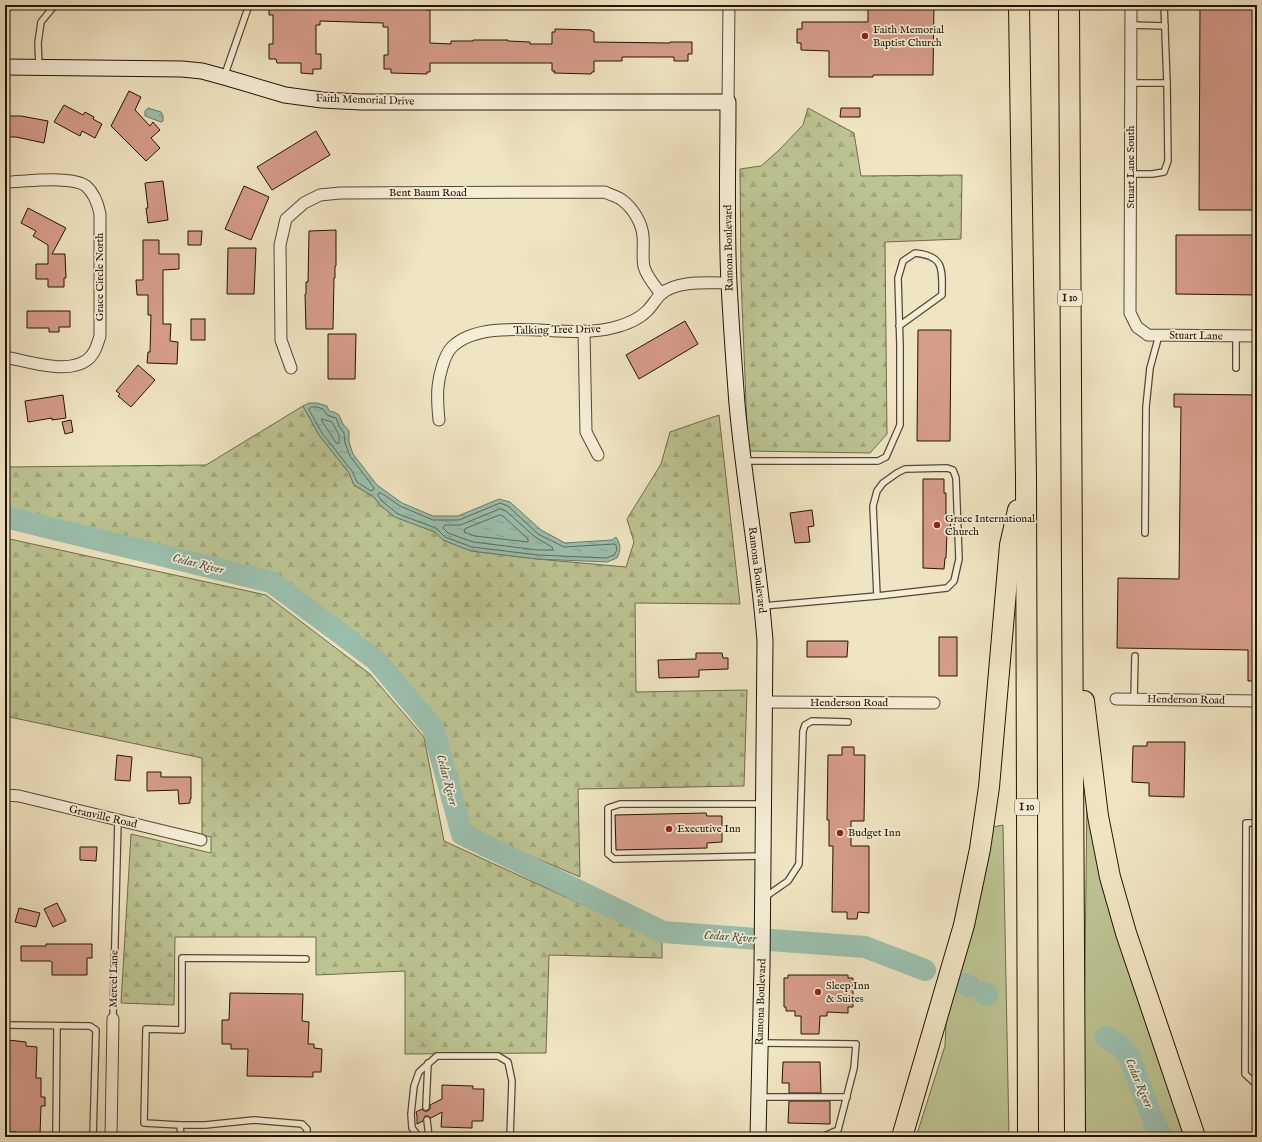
<svg xmlns="http://www.w3.org/2000/svg" width="1262" height="1142" font-family="'IM FELL English',serif">
  <style>
    .green { fill: #bcc492; stroke: #6e6c4c }
    .forest { fill: url(#forest-firs); stroke: #6e6c4c }
    .water { fill: url(#water-ripples); stroke: #6a7b6a }
    .lines { fill: none; stroke-linecap: round; stroke-linejoin: round }
    .shore { stroke: #5e6a5a; stroke-width: 1 }
    .river { stroke: #9bc0ae; stroke-width: 22 }
    .building { fill: #d69c8a; stroke: #201405 }
    .lane-casing { stroke: #544834; stroke-width: 8 }
    .street-casing { stroke: #544834; stroke-width: 13 }
    .secondary-casing { stroke: #201405; stroke-width: 17 }
    .highway-casing { stroke: #201405; stroke-width: 22 }
    .lane { stroke: #f5eed7; stroke-width: 5.5 }
    .street { stroke: #f5eed7; stroke-width: 11 }
    .secondary { stroke: #f5eed7; stroke-width: 15 }
    .highway { stroke: #f0e5c2; stroke-width: 20 }
    .poi-dot { fill: #8f2418; stroke: #f5eed7; stroke-width: 1.5 }
    .labels { text-anchor: middle; dominant-baseline: central; stroke-width: 3.5; stroke-linejoin: round; paint-order: stroke }
    .shield { fill: #f5eed7; stroke: #605544; stroke-width: 1 }
    .shield-label { font-size: 10px; font-weight: bold; fill: #201405 }
    .poi-label { font-size: 11px; fill: #201405; stroke: #f5eed7; text-anchor: start }
    .street-label { font-size: 11px; fill: #201405; stroke: #f5eed7 }
    .water-label { font-size: 12px; font-style: italic; fill: #4b5040; stroke: #f5eed7 }
  </style>
  <defs>
    <pattern id="forest-firs" width="22" height="20" patternUnits="userSpaceOnUse"><rect width="22" height="20" fill="#bcc492"/><path d="M5 1l3.5 6h-7zM16 11l3.5 6h-7z" fill="#a1a87c"/></pattern>
    <pattern id="water-ripples" width="26" height="14" patternUnits="userSpaceOnUse"><rect width="26" height="14" fill="#9bc0ae"/><path d="M2 4q2-2 4 0t4 0M15 11q2-2 4 0t4 0" fill="none" stroke="#85a494"/></pattern>
  </defs>
  <rect width="100%" height="100%" fill="#f0e5c2"/>
  <filter id="stains"><feTurbulence type="fractalNoise" baseFrequency=".005" numOctaves="4"/><feColorMatrix values="0 0 0 0 .2 0 0 0 0 .09 0 0 0 0 .02 0 0 0 .5 -.17"/></filter>
  <radialGradient id="worn" r=".72"><stop offset=".6" stop-color="#630" stop-opacity="0"/><stop offset="1" stop-color="#630" stop-opacity=".3"/></radialGradient>
  <!-- green -->
  <g class="green">
    <polygon points="1087,796 1187,1137 1083,1137"/>
    <polygon points="1003,825 1009,1137 916,1137 945,1046 947,1000 993,827"/>
  </g>
  <!-- forest -->
  <g class="forest">
    <polygon points="808,108 854,133 861,176 962,175 961,239 885,242 887,434 870,453 748,451 741,279 740,169 761,166 778,151 803,125"/>
    <polygon points="303,406 319,435 349,473 354,485 374,497 380,505 395,517 435,532 443,540 471,551 537,559 626,567 634,542 627,519 661,464 670,432 719,415 740,604 635,603 636,692 747,690 744,786 578,789 580,877 470,830 439,725 381,656 274,574 5,511 5,467 206,465"/>
    <polygon points="5,538 266,595 370,674 424,737 444,841 662,941 662,958 549,955 546,1053 405,1054 405,971 316,975 316,937 175,937 174,1005 121,1003 131,834 211,853 211,837 202,835 202,758 5,716"/>
  </g>
  <!-- water -->
  <g class="water">
    <polygon points="148,108 161,112 163,116 163,121 161,122 145,116 145,111"/>
    <path d="M309,403H317L327,406L329,411L334,412L339,415L343,424L349,431V442L353,454L377,485L402,503L433,516H458L499,499L510,502L541,530L565,543L612,540L616,537C621,545 621,550 617,558L607,562L537,559L471,551L443,540L435,532L395,517L380,505L374,497L354,485L349,473L319,435L303,406Z"/>
  </g>
  <g class="lines">
    <!-- shore -->
    <g class="shore">
      <polygon points="311,407 317,407 323,409 327,415 336,418 339,426 344,433 345,443 350,456 374,488 373,490 371,491 357,482 352,471 322,433 309,410"/>
      <polygon points="322,419 332,422 339,435 339,443 336,443 322,421"/>
      <polygon points="379,493 381,493 400,506 433,520 459,520 500,503 508,506 538,534 564,547 614,544 616,545 617,550 614,555 606,558 538,555 472,547 445,537 436,528 398,514 383,502 378,496"/>
      <polygon points="500,509 506,511 535,537 552,547 553,550 538,550 473,542 448,533 443,528 445,525 460,525"/>
      <polygon points="500,515 503,516 528,539 528,542 475,536 464,532 465,529"/>
    </g>
    <!-- river -->
    <g class="river">
      <polyline points="5,517 271,582 376,660 433,728 462,834 663,932 865,947 925,970"/>
      <polyline points="965,984 969,986"/>
      <polyline points="984,993 987,995"/>
      <polyline points="1106,1037 1121,1046 1130,1058 1154,1122 1162,1137"/>
    </g>
  </g>
  <!-- building -->
  <g class="building">
    <polygon points="269,5 289,5 289,7 391,9 427,8 427,10 430,10 430,43 451,44 451,41 473,41 473,40 508,40 508,41 530,42 530,44 552,44 552,32 555,32 555,29 591,30 591,31 594,32 594,42 670,43 670,42 692,42 692,54 688,54 688,61 674,61 674,57 622,57 622,61 594,61 594,72 592,72 591,74 554,73 555,71 552,71 552,63 430,63 430,72 427,72 427,74 391,73 391,69 384,69 384,55 388,55 388,27 383,27 383,23 320,21 320,25 316,25 316,54 321,54 321,69 313,69 313,74 301,73 301,63 277,63 276,59 269,59 269,44 273,44 273,15 269,15"/>
    <polygon points="868,5 934,5 933,75 873,75 873,77 829,77 829,51 801,50 801,43 797,43 797,29 802,29 802,22 868,22"/>
    <polygon points="1200,5 1257,5 1257,210 1199,210"/>
    <polygon points="129,91 141,97 135,110 150,126 153,122 160,130 151,138 160,148 146,161 111,126"/>
    <polygon points="64,105 83,115 85,112 94,117 93,119 102,124 95,138 82,131 80,136 54,122"/>
    <polygon points="841,108 860,108 860,117 840,117"/>
    <polygon points="5,116 21,116 48,121 44,143 16,137 5,137"/>
    <polygon points="316,131 330,155 272,190 257,167"/>
    <polygon points="163,181 168,220 148,223 146,208 148,208 145,183"/>
    <polygon points="244,186 269,197 251,240 225,229"/>
    <polygon points="28,208 66,228 52,254 65,254 66,278 64,278 64,287 48,287 48,279 36,279 36,264 48,264 48,245 33,236 36,231 21,223"/>
    <polygon points="336,230 336,266 335,266 335,278 334,278 333,329 306,329 305,294 306,294 306,282 308,282 309,231"/>
    <polygon points="188,231 202,231 201,245 188,245"/>
    <polygon points="1176,235 1257,235 1257,295 1176,294"/>
    <polygon points="143,240 159,240 159,254 179,254 179,269 163,270 163,324 171,324 170,341 178,342 177,364 147,363 148,352 150,352 151,315 148,315 148,295 137,295 136,280 143,280"/>
    <polygon points="228,248 256,248 254,294 227,294"/>
    <polygon points="27,311 70,311 70,327 59,327 59,332 49,332 49,328 27,328"/>
    <rect x="191" y="319" width="14" height="21"/>
    <polygon points="685,321 698,344 639,379 626,355"/>
    <polygon points="918,330 951,330 950,441 917,441"/>
    <polygon points="328,334 356,334 355,379 328,379"/>
    <polygon points="138,365 155,380 131,407 118,396 120,394 116,391"/>
    <polygon points="1174,394 1257,395 1257,681 1248,681 1248,650 1117,648 1118,578 1179,579 1181,407 1174,407"/>
    <polygon points="63,395 66,418 52,420 52,418 28,422 25,401"/>
    <polygon points="71,420 73,432 65,434 62,422"/>
    <polygon points="923,479 944,479 944,493 946,493 946,518 951,518 950,532 947,532 946,558 945,558 944,569 923,568"/>
    <polygon points="812,510 814,526 808,527 810,542 795,543 790,513"/>
    <rect x="939" y="637" width="18" height="39"/>
    <polygon points="807,641 848,641 847,657 807,657"/>
    <polygon points="696,653 722,653 723,658 728,658 728,669 699,670 699,677 659,678 658,660 696,659"/>
    <polygon points="1147,742 1185,742 1184,797 1149,796 1149,783 1132,782 1133,746 1147,746"/>
    <polygon points="842,747 854,747 854,755 865,755 864,821 851,821 851,846 869,846 869,913 858,912 857,919 847,919 847,912 832,912 833,846 829,846 829,820 827,820 828,755 842,755"/>
    <polygon points="117,755 132,757 130,781 115,780"/>
    <polygon points="147,772 161,772 161,777 191,777 191,799 190,799 190,803 179,804 178,790 147,791"/>
    <polygon points="706,813 707,816 722,816 722,842 707,843 707,848 616,850 615,815"/>
    <polygon points="80,847 97,847 96,861 80,860"/>
    <polygon points="57,903 66,921 53,927 44,909"/>
    <polygon points="19,908 40,913 36,927 15,922"/>
    <polygon points="46,944 92,944 92,958 87,958 87,975 52,975 52,962 50,961 21,961 21,946 46,946"/>
    <polygon points="788,975 848,975 848,978 853,978 853,1007 848,1007 848,1013 827,1012 827,1016 820,1016 819,1034 801,1034 801,1016 795,1016 795,1011 786,1011 786,1007 784,1007 784,978 788,978"/>
    <polygon points="230,993 303,994 302,1021 309,1022 308,1044 314,1044 314,1048 322,1049 321,1072 313,1072 313,1077 247,1076 248,1049 231,1049 231,1044 222,1044 222,1020 229,1020"/>
    <polygon points="8,1040 26,1042 26,1046 37,1047 36,1078 41,1078 41,1097 45,1097 45,1106 41,1106 40,1135 16,1134 16,1132 6,1132 7,1089 5,1089 6,1046 7,1046"/>
    <polygon points="783,1062 820,1062 821,1093 789,1093 789,1083 782,1083"/>
    <polygon points="442,1085 473,1086 473,1089 484,1089 483,1121 472,1121 472,1128 441,1127 442,1112 431,1118 428,1116 425,1116 423,1121 417,1124 417,1116 416,1112 422,1109 424,1111 428,1111 430,1109 430,1105 442,1099"/>
    <polygon points="789,1101 830,1101 830,1124 788,1123"/>
  </g>
  <g class="lines">
    <defs>
      <g id="lane">
        <polyline points="1131,25 1165,26"/>
        <polyline points="39,67 38,43 41,22 55,5"/>
        <polyline points="224,77 249,5"/>
        <polyline points="1131,83 1167,83"/>
        <polyline points="1131,174 1152,174 1164,172 1168,161 1167,83 1164,5"/>
        <polyline points="1236,368 1236,336"/>
        <path d="M743,461H878L886,457L900,425V345L898,278L903,261L915,253C945,256 942,269 942,295L899,326"/>
        <polyline points="1145,533 1146,407 1150,368 1159,335"/>
        <polyline points="763,606 877,596 947,588 954,581 959,559 956,478 953,470 947,468 905,469 897,473 883,483 877,491 873,506 877,596"/>
        <polyline points="1134,699 1135,656"/>
        <polyline points="762,804 620,804 608,808 608,854 614,859 763,856"/>
        <polyline points="1257,823 1246,823 1245,1074 1257,1085"/>
        <polyline points="765,897 788,881 799,864 803,731 805,725 812,721 848,722"/>
        <polyline points="113,1019 118,820"/>
        <polyline points="5,1025 90,1026 96,1030 93,1137"/>
        <polyline points="760,1043 856,1044 854,1068 838,1130 822,1137"/>
        <polyline points="759,1097 847,1097"/>
        <polyline points="426,1107 428,1063"/>
        <polyline points="427,1120 429,1137"/>
        <polyline points="180,1125 144,1123 146,1029 182,1030 182,958 306,959"/>
        <polyline points="56,1137 57,1026"/>
        <polyline points="181,1137 180,1125 205,1125 254,1120 302,1124 307,1129 307,1137"/>
        <polyline points="419,1137 412,1128 411,1114 414,1086 419,1072 437,1056 498,1056 508,1062 512,1081 510,1137"/>
      </g>
      <g id="street">
        <polyline points="1131,5 1130,313 1137,327 1148,335 1257,336"/>
        <polyline points="728,102 729,5"/>
        <path d="M5,182C23,182 72,175 86,186C94,193 98,204 100,214V336C97,345 95,354 87,360C67,375 27,361 5,357"/>
        <polyline points="584,331 586,432 598,455"/>
        <path d="M291,368L281,340L280,245L286,219L304,203L320,195L340,193L605,192C610,195 617,196 622,200C633,208 642,223 643,236C644,247 642,257 644,267C647,277 655,286 661,294"/>
        <path d="M439,420C438,410 437,398 438,387C439,376 444,355 452,347C486,314 567,340 612,328C625,325 638,320 647,311C652,306 656,299 661,294C677,280 709,283 729,283"/>
        <polyline points="1116,699 1257,701"/>
        <polyline points="765,702 934,703"/>
        <polyline points="5,795 19,796 201,840"/>
        <polyline points="111,1137 113,1019"/>
      </g>
      <path id="secondary" d="M5,67L182,69L202,71L224,77L285,95L322,100L361,102H728C728,162 726,223 729,283C731,323 734,364 737,404C744,483 759,561 765,641L762,967L758,1137"/>
      <g id="highway">
        <polyline points="1019,5 1026,477 1028,1137"/>
        <polyline points="1069,5 1075,1137"/>
        <polyline points="1084,701 1098,816 1110,877 1126,933 1195,1137"/>
        <polyline points="902,1137 964,925 980,849 989,787 1010,545 1018,510"/>
      </g>
    </defs>
    <!-- lane casing -->
    <use href="#lane" class="lane-casing"/>
    <!-- street casing -->
    <use href="#street" class="street-casing"/>
    <!-- secondary casing -->
    <use href="#secondary" class="secondary-casing"/>
    <!-- highway casing -->
    <use href="#highway" class="highway-casing"/>
    <!-- lane -->
    <use href="#lane" class="lane"/>
    <!-- street -->
    <use href="#street" class="street"/>
    <!-- secondary -->
    <use href="#secondary" class="secondary"/>
    <!-- highway -->
    <use href="#highway" class="highway"/>
  </g>
  <!-- markers -->
  <g class="poi-dot">
    <circle cx="865" cy="36" r="4"/>
    <circle cx="937" cy="525" r="4"/>
    <circle cx="669" cy="829" r="4"/>
    <circle cx="840" cy="833" r="4"/>
    <circle cx="818" cy="992" r="4"/>
  </g>
  <g class="labels">
    <!-- shield labels -->
    <g class="shield">
      <rect x="1058" y="290" width="24" height="16" rx="3"/>
      <rect x="1015" y="799" width="24" height="16" rx="3"/>
    </g>
    <g class="shield-label">
      <text x="1070" y="298">I 10</text>
      <text x="1027" y="807">I 10</text>
    </g>
    <!-- poi labels -->
    <g class="poi-label">
      <text x="873" y="30">Faith Memorial<tspan x="873" dy="13">Baptist Church</tspan></text>
      <text x="945" y="519">Grace International<tspan x="945" dy="13">Church</tspan></text>
      <text x="677" y="829">Executive Inn</text>
      <text x="848" y="833">Budget Inn</text>
      <text x="826" y="986">Sleep Inn<tspan x="826" dy="13">&amp; Suites</tspan></text>
    </g>
    <!-- street labels -->
    <g class="street-label">
      <text transform="translate(365 100) rotate(2)">Faith Memorial Drive</text>
      <text transform="translate(1131 167) rotate(-90)">Stuart Lane South</text>
      <text x="428" y="193">Bent Baum Road</text>
      <text transform="translate(729 248) rotate(-91)">Ramona Boulevard</text>
      <text transform="translate(100 277) rotate(-90)">Grace Circle North</text>
      <text transform="translate(557 330) rotate(-1)">Talking Tree Drive</text>
      <text transform="translate(1196 336) rotate(1)">Stuart Lane</text>
      <text transform="translate(757 570) rotate(83)">Ramona Boulevard</text>
      <text transform="translate(1186 700) rotate(1)">Henderson Road</text>
      <text x="849" y="703">Henderson Road</text>
      <text transform="translate(103 817) rotate(13)">Granville Road</text>
      <text transform="translate(114 979) rotate(-89)">Mercel Lane</text>
      <text transform="translate(761 1002) rotate(-88)">Ramona Boulevard</text>
    </g>
    <!-- water labels -->
    <g class="water-label">
      <text transform="translate(198 564) rotate(14)">Cedar River</text>
      <text transform="translate(447 780) rotate(75)">Cedar River</text>
      <text transform="translate(730 937) rotate(4)">Cedar River</text>
      <text transform="translate(1139 1083) rotate(67)">Cedar River</text>
    </g>
  </g>
  <!-- margin -->
  <rect width="1262" height="1142" fill="none" stroke="#f0e5c2" stroke-width="20"/>
  <rect x="6" y="6" width="1250" height="1130" fill="none" stroke="#201405" stroke-width="2"/>
  <rect x="10" y="10" width="1242" height="1122" fill="none" stroke="#201405"/>
  <rect width="100%" height="100%" filter="url(#stains)"/>
  <rect width="100%" height="100%" fill="url(#worn)"/>
</svg>
